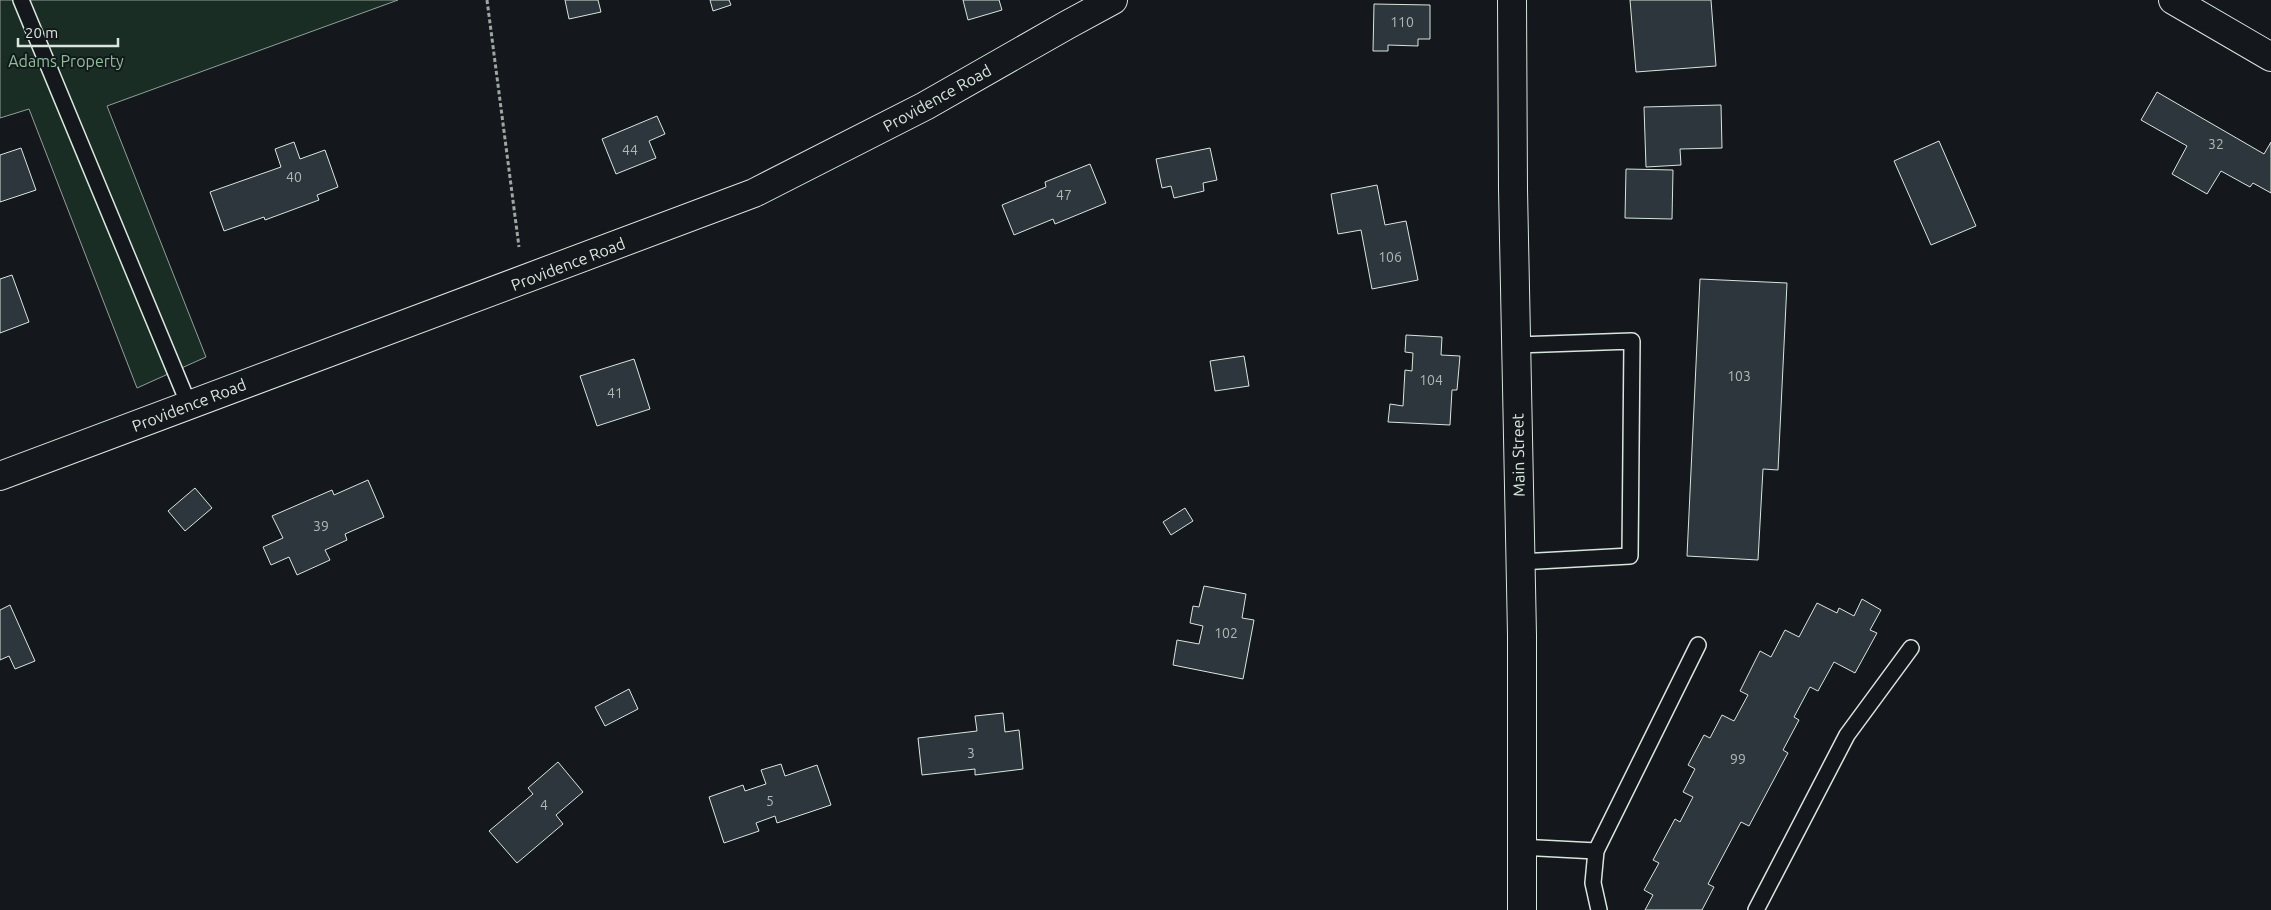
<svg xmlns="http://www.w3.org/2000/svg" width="2271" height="910" font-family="Ubuntu,sans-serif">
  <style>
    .green { fill: #1a2d24; stroke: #939e99 }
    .building { fill: #2c363c; stroke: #d8e6dc }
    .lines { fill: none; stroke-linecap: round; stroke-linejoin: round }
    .service-casing { stroke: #d8e6dc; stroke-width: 18 }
    .minor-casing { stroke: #d8e6dc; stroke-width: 30 }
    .secondary-casing { stroke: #d8e6dc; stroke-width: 30 }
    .path { stroke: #9da8a2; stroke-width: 3; stroke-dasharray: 4 2.5; stroke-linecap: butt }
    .service { stroke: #14181c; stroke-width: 15 }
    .minor { stroke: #14181c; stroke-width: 28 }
    .secondary { stroke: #14181c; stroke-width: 28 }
    .labels { text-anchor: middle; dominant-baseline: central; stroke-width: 4; stroke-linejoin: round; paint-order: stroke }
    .number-label { font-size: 14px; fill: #adbab4 }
    .park-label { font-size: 16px; fill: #8ac095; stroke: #14181c }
    .street-label { font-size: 16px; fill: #d8e6dc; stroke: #14181c }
  </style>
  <rect width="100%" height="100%" fill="#14181c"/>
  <!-- green -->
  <polygon class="green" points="0,0 398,0 107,106 206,357 137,388 29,109 0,118"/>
  <!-- building -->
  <g class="building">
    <polygon points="565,0 598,0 601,12 569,19"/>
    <polygon points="710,0 729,0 731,5 713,11"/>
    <polygon points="963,0 999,0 1002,10 968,20"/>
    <polygon points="1630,0 1711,0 1716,66 1636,72"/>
    <polygon points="1374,4 1430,5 1430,39 1418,39 1418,46 1388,45 1388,51 1373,51"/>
    <polygon points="2157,92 2264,154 2271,142 2271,193 2253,183 2250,187 2221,171 2207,194 2172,174 2187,146 2141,120"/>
    <polygon points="1721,105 1722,148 1680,149 1681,165 1646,167 1644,107"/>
    <polygon points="657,116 665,134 649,141 656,158 616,174 602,139"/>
    <polygon points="1939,141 1976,226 1931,245 1894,161"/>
    <polygon points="294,142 300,159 325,150 338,187 317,195 319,200 265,220 264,217 224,231 210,192 281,167 275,149"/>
    <polygon points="21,148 36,190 0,202 0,155"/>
    <polygon points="1210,148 1217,180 1203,183 1204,191 1174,198 1171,186 1162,188 1156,159"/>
    <polygon points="1090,164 1106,203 1055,224 1053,219 1014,235 1002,205 1046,187 1045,182"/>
    <polygon points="1626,169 1673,170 1672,219 1625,218"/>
    <polygon points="1377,185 1385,225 1406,221 1418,280 1372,289 1361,230 1338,234 1331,194"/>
    <polygon points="12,275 29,322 0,333 0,279"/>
    <polygon points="1700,279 1787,283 1778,470 1763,469 1758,560 1687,556"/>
    <polygon points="1406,335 1442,337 1441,355 1460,356 1457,390 1452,390 1450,425 1388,422 1390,404 1403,406 1405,370 1412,371 1413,353 1405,352"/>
    <polygon points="1244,356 1249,386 1215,391 1210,361"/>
    <polygon points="634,359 650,409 597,426 580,376"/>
    <polygon points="368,480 384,517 345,534 347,540 325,550 330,560 297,575 289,557 271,565 263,547 283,538 272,516 332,490 334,495"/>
    <polygon points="195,488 212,508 185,531 168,511"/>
    <polygon points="1185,508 1193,521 1171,535 1163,522"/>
    <polygon points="1204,586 1246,594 1242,618 1254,620 1243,679 1173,665 1177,640 1199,644 1203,626 1190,623 1193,606 1199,607"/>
    <polygon points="1862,599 1881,610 1870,630 1877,633 1855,673 1834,662 1818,691 1810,687 1794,717 1799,720 1783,750 1788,753 1749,826 1741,822 1708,884 1714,887 1702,910 1645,910 1653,895 1644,890 1659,863 1653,860 1675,819 1680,822 1693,797 1683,792 1695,769 1688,765 1704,735 1710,738 1722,715 1734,721 1748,695 1740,691 1760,651 1771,657 1785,630 1799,637 1817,603 1837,613 1839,608 1854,616"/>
    <polygon points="10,605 35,661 15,669 9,656 0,660 0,610"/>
    <polygon points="629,689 638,709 605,726 595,707"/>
    <polygon points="1003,713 1005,732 1019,730 1023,769 975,775 975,769 922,775 918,738 977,731 975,716"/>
    <polygon points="558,762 583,792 556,815 563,824 517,863 489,831 533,794 528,788"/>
    <polygon points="781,764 785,776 817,765 831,805 777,823 775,816 756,823 759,831 724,843 709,797 743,785 745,791 766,784 761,770"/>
  </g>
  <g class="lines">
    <defs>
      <g id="service">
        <polyline points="21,0 189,405"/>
        <polyline points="1516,345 1632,341 1630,556 1520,562"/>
        <polyline points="1521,847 1596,851"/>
        <polyline points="1599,910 1593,883 1596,851 1698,645"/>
        <polyline points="1756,910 1847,735 1911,648"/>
      </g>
      <g id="minor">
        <polyline points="2173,0 2271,57"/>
        <polyline points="0,476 754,193 925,106 1067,25 1113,0"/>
      </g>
      <polyline id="secondary" points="1512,0 1513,189 1522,635 1522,910"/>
    </defs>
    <!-- service casing -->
    <use href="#service" class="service-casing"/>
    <!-- minor casing -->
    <use href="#minor" class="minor-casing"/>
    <!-- secondary casing -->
    <use href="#secondary" class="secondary-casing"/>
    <!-- path -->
    <polyline class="path" points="487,0 519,247"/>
    <!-- service -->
    <use href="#service" class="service"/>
    <!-- minor -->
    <use href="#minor" class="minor"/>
    <!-- secondary -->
    <use href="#secondary" class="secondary"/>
  </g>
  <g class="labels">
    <!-- number labels -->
    <g class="number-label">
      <text x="1402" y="22">110</text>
      <text x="2216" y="144">32</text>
      <text x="630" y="150">44</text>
      <text x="294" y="177">40</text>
      <text x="1064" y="195">47</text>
      <text x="1390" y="257">106</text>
      <text x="1739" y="376">103</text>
      <text x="1431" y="380">104</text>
      <text x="615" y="393">41</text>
      <text x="321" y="526">39</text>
      <text x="1226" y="633">102</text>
      <text x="971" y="753">3</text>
      <text x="1738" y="759">99</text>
      <text x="770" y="801">5</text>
      <text x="544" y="805">4</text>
    </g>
    <!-- park labels -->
    <g class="park-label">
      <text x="66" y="61">Adams Property</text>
    </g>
    <!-- street labels -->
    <g class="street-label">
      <text transform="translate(937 98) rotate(-29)">Providence Road</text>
      <text transform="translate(568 264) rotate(-21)">Providence Road</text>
      <text transform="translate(189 405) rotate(-21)">Providence Road</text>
      <text transform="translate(1518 455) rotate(-91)">Main Street</text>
    </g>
  </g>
  <!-- scale -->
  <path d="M18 38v8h100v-8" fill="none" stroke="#d8e6dc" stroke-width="2.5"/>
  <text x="25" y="38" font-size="15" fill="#d8e6dc" stroke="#14181c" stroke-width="4" paint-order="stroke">20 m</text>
</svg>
